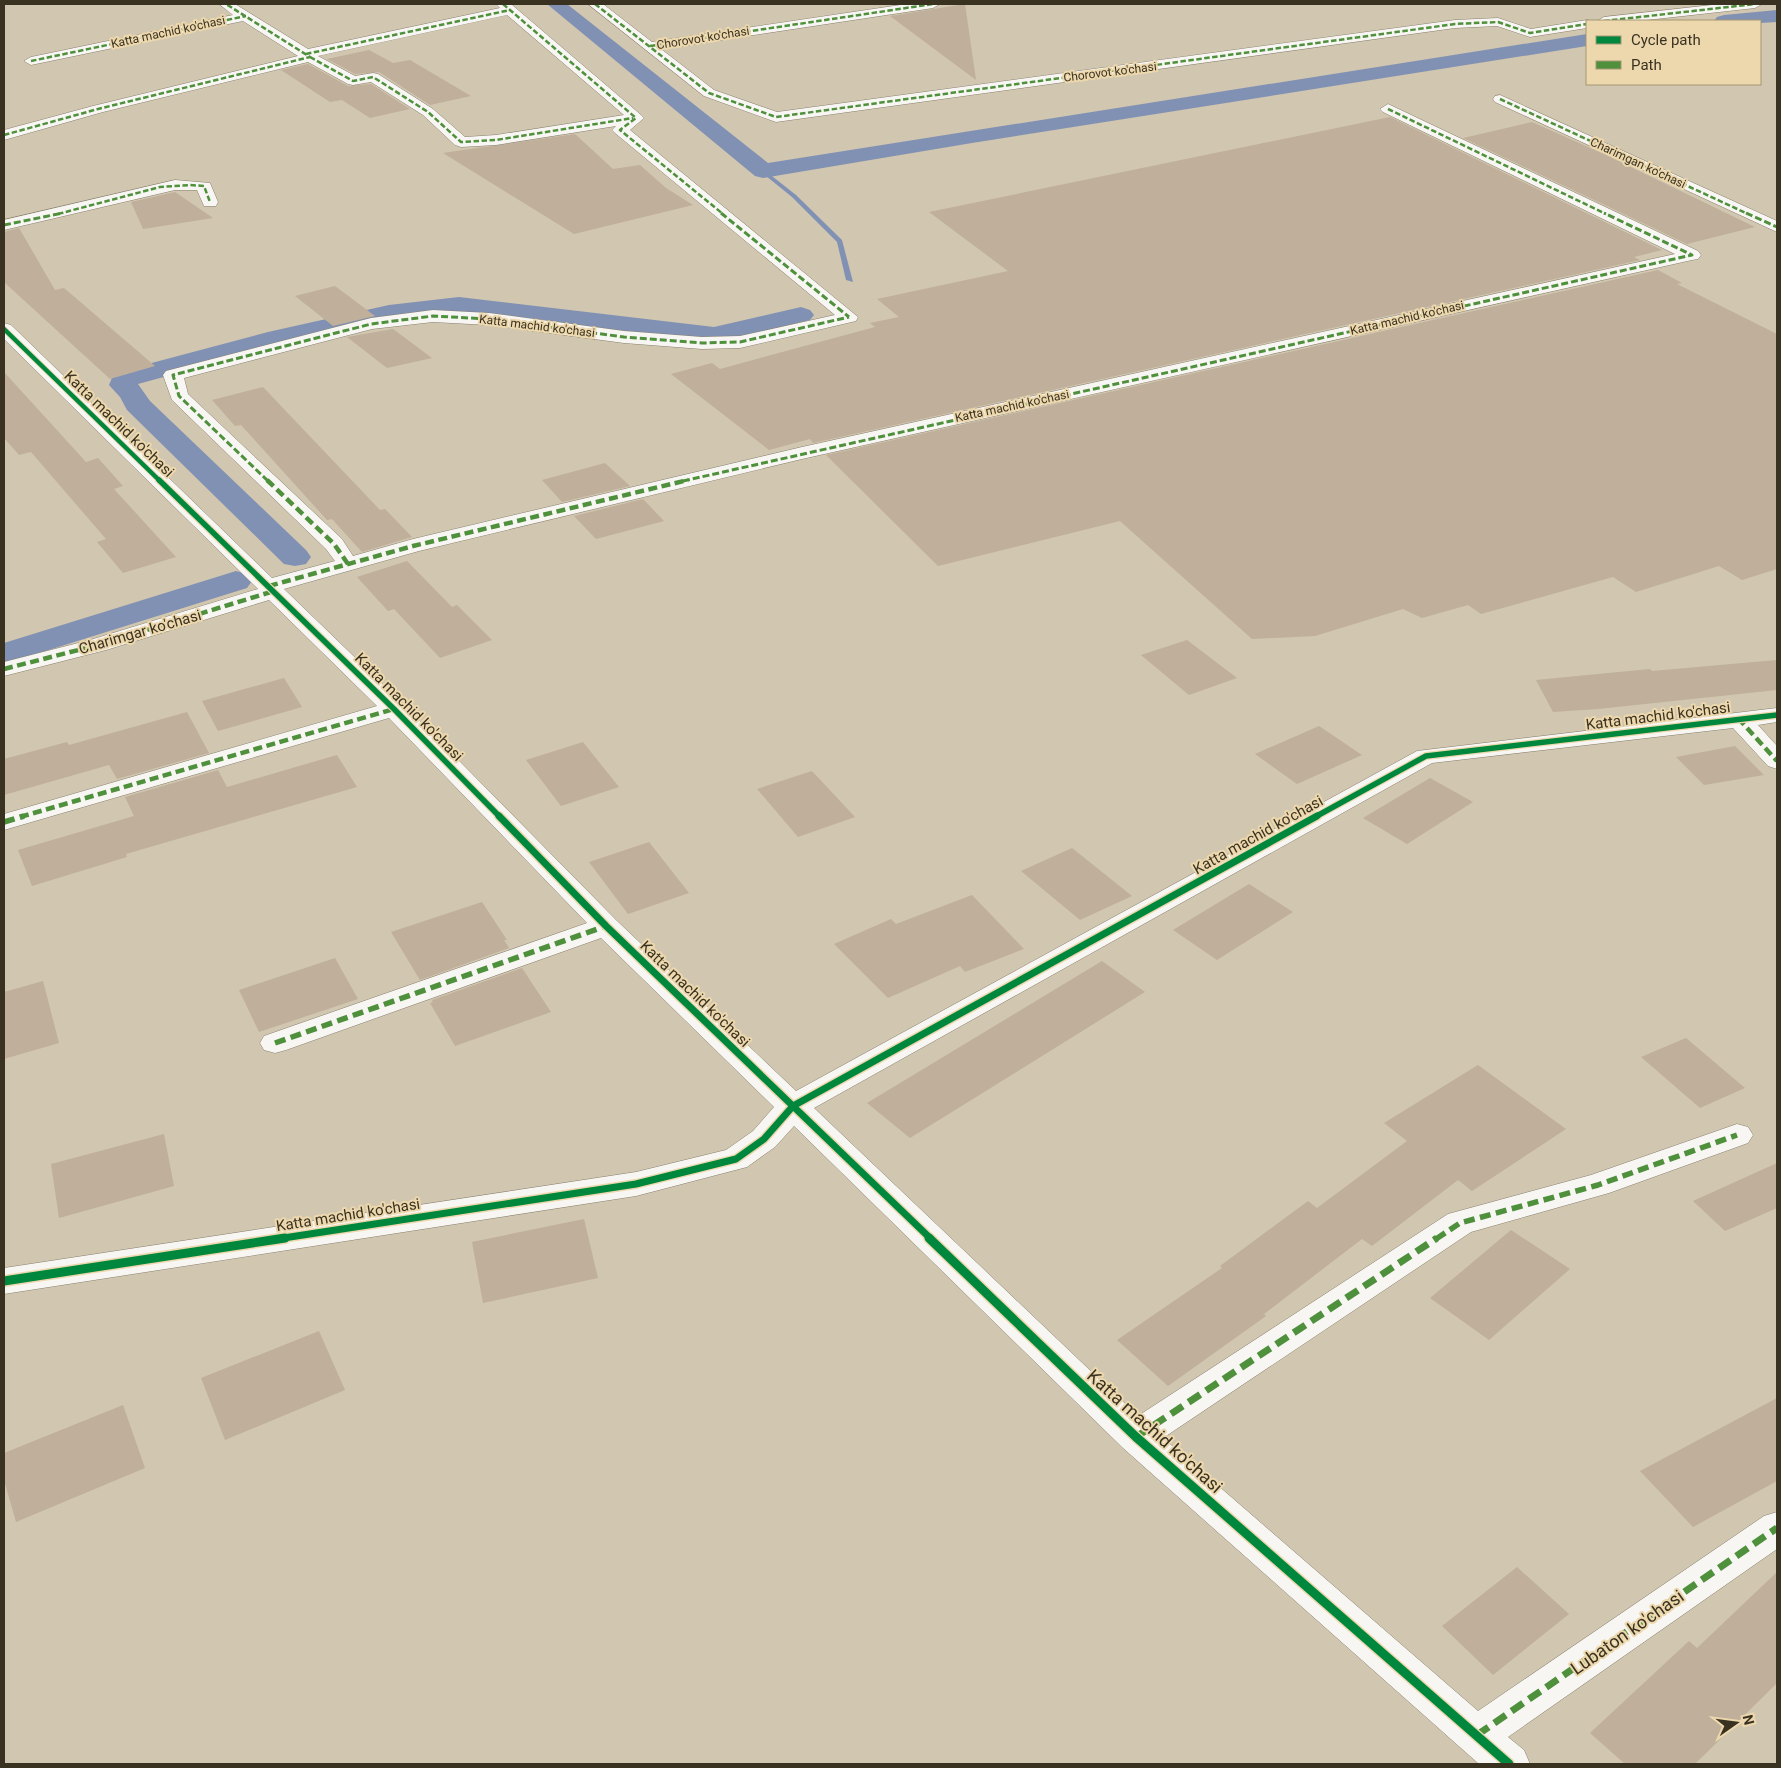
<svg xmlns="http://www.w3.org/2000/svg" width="1781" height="1768" font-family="Roboto,sans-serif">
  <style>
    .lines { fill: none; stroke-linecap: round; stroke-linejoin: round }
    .stream { fill: #8191b4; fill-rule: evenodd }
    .canal { fill: #8191b4; fill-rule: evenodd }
    .building { fill: #bfaf9b }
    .minor-casing { stroke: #88806f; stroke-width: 1 }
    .minor { fill: #f8f6f3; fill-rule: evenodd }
    .quiet-far4 { stroke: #4f903c; stroke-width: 2.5; stroke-dasharray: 5.5 2.5; stroke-linecap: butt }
    .quiet-far3 { stroke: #4f903c; stroke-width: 3; stroke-dasharray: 7 3; stroke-linecap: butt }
    .quiet-far2 { stroke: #4f903c; stroke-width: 4.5; stroke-dasharray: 9 4.5; stroke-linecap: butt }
    .quiet-far1 { stroke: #4f903c; stroke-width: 5.5; stroke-dasharray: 11 5.5; stroke-linecap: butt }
    .quiet { stroke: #4f903c; stroke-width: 7; stroke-dasharray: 14 7; stroke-linecap: butt }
    .cycleway-far3-casing { stroke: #edd8ad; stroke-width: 6 }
    .cycleway-far2-casing { stroke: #edd8ad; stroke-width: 8 }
    .cycleway-far1-casing { stroke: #edd8ad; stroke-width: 10 }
    .cycleway-casing { stroke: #edd8ad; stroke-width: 12 }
    .cycleway-far3 { stroke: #00873e; stroke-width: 4.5 }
    .cycleway-far2 { stroke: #00873e; stroke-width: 5.5 }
    .cycleway-far1 { stroke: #00873e; stroke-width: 7 }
    .cycleway { stroke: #00873e; stroke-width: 9 }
    .labels { text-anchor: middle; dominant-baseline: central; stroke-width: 4; stroke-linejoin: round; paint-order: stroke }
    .far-street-label { font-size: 12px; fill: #3a3221; stroke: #edd8ad }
    .street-label { font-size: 15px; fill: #3a3221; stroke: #edd8ad }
    .near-street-label { font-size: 18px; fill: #3a3221; stroke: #edd8ad }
  </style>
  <rect width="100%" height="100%" fill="#d1c6af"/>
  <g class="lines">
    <!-- stream -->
    <polygon class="stream" points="763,169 796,195 842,240 853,282 846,280 837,242 792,197 761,172 760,171"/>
    <!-- canal -->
    <g class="canal">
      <polygon points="547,4 567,4 768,163 1587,34 1587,46 972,143 763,178 755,176"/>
      <polygon points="1777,10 1777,22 1760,23 1760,21 1714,21 1717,17 1724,15"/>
      <polygon points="459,297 714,327 801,307 810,310 814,315 810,320 714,343 459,313 389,321 273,347 138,384 150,401 306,550 311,557 306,564 295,566 284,564 127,410 120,397 109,385 114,373 268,332 389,305"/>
      <polygon points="236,571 247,574 252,581 247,588 4,664 4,643"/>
    </g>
  </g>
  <!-- building -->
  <g class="building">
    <polygon points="965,4 976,80 890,16"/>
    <polygon points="369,50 393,63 410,60 471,96 430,105 379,72 355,74 327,59"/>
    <polygon points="308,64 348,86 371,84 410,109 370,118 342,100 330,102 281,70"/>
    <polygon points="1390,117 1662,250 1634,257 1640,260 813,443 810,439 769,450 671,374 712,363 720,369 875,327 870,323 899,317 877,299 1008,271 929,212"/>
    <polygon points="1532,122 1606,155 1755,227 1687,244 1463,138"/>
    <polygon points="575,134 613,169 640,165 666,188 693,205 574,234 443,153"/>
    <polygon points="175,192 213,218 143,229 131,202"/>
    <polygon points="19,228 55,290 64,288 155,366 110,379 4,282 4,232"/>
    <polygon points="1658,270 1682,283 1677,284 1777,334 1777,569 1742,580 1719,566 1636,592 1613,577 1481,614 1468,605 1422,618 1403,609 1315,636 1252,639 1120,521 938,566 826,455"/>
    <polygon points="335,286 375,316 333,326 295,296"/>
    <polygon points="393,329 432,358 387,368 347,337"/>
    <polygon points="4,372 86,462 98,458 123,486 114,489 176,557 123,573 97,542 106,539 31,452 19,455 4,438"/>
    <polygon points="263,387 380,510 385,509 412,537 362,552 332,519 327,520 241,425 235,426 212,400"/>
    <polygon points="605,463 630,486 562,502 542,480"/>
    <polygon points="643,499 664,521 596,539 574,516"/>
    <polygon points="407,561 452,607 457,605 492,640 440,658 394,609 388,611 357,577"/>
    <polygon points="1187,640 1237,678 1189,695 1141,655"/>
    <polygon points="1777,660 1777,690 1598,709 1553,712 1536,680 1650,669 1652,671"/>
    <polygon points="284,678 302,707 218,731 202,701"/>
    <polygon points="187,712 209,753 117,779 109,765 4,795 4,759 67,742 69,745"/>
    <polygon points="1319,726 1362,755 1297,784 1255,754"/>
    <polygon points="583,742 619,787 561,806 526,760"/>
    <polygon points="1735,746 1764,775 1704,785 1676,757"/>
    <polygon points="337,755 357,787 126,854 127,857 32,886 18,850 134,816 125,797 218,770 227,787"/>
    <polygon points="812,771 855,817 798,837 757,789"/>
    <polygon points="1430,778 1473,802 1407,844 1363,818"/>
    <polygon points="649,842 689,893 628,914 589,862"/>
    <polygon points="1072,848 1132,896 1080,920 1021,871"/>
    <polygon points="1249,884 1293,912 1217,960 1173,930"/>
    <polygon points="972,895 1024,949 965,972 960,966 888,998 834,944 891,919 896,924"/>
    <polygon points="482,902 507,940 504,940 509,948 420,980 391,932"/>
    <polygon points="335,958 358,999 259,1032 239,990"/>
    <polygon points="1102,961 1145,992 910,1138 867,1103"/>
    <polygon points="522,968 551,1012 455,1046 430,1003 433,1002 432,1000"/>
    <polygon points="43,981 59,1043 4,1059 4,992"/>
    <polygon points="1686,1038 1745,1088 1700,1108 1641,1057"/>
    <polygon points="1478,1065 1566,1129 1472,1191 1458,1180 1372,1246 1362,1239 1264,1314 1266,1316 1168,1386 1117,1340 1222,1268 1220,1266 1308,1201 1317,1208 1407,1141 1384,1123"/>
    <polygon points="164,1134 174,1186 59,1218 51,1164"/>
    <polygon points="1777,1163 1777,1208 1725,1231 1693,1201"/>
    <polygon points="584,1219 598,1278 483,1303 472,1242"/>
    <polygon points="1511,1230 1570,1269 1489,1340 1430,1298"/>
    <polygon points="319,1331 345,1390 225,1440 201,1378"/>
    <polygon points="1777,1398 1777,1481 1693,1527 1640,1471"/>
    <polygon points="123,1405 145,1468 16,1522 4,1480 4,1453"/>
    <polygon points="1517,1567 1569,1614 1493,1675 1442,1626"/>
    <polygon points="1777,1572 1777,1683 1695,1764 1625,1764 1590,1733 1689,1641 1697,1648"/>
  </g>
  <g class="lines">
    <defs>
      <g id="minor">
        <path d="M219,4H235L308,49L500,8L496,4H511L641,115L644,118L630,130L858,317L856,321L740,348L702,349L624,343L489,325L433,322L372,329L184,378L188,394L342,539L353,556L413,539L802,447L1675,254L1383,112L1380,109L1388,104L1698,251L1701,255L1698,259L1692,260L802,459L419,551L284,589L403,704L616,920L796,1091L1417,751L1777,708V722L1758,725L1777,746V769L1768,766L1733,728L1432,763L814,1108L1138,1416L1448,1214L1591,1175L1737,1124L1748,1127L1753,1135L1748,1143L1609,1193L1471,1232L1163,1438L1478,1711L1764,1516L1777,1512V1549L1508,1737L1524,1750L1530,1764H1479L1123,1448L794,1126L775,1147L747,1167L636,1196L4,1294V1268L636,1172L726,1150L753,1131L774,1107L601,938L286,1050L275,1053L264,1050L260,1043L264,1036L587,923L389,718L4,830V814L377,706L269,600L106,650L4,676V662L90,640L258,589L4,339V323L11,325L272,578L335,561L326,549L172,400L163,375L166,371L371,318L433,310L489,313L624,331L702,337L740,336L835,315L615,133L612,130L616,126L496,145L461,147L455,145L423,115L371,82L353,85L348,84L308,62L103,112L4,140V130L93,106L298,56L243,21L31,65L24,61L31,57L233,15ZM507,15L624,115L496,135L465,137L433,109L378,74L373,73L355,76L318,56Z"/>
        <polygon points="588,4 603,4 652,42 907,4 940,4 933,8 661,49 714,90 777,112 1455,20 1498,18 1531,29 1587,20 1592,21 1587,21 1587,28 1530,37 1497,26 1455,28 776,122 704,96"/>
        <polygon points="1721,4 1762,4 1755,8 1638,21 1597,21 1604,17"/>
        <polygon points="1500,95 1777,221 1777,232 1495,102 1493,99 1495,96"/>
        <polygon points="175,180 210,183 218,202 216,206 204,206 197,190 175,190 4,230 4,220"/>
      </g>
    </defs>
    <!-- minor casing -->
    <use href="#minor" class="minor-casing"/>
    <!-- minor -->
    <use href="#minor" class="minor"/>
    <!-- quiet-far4 -->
    <g class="quiet-far4">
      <polyline points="503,4 636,118 620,130 723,214"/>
      <polyline points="595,4 709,93 776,117 1455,24 1498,22 1530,33 1587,24"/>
      <polyline points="1604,21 1755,4"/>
      <polyline points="650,46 933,4"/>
      <polyline points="306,54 510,10"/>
      <polyline points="310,57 353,81 373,77 428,112 461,142 496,140 633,118"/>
      <polyline points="31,61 246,16"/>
      <polyline points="1500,99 1748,214"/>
      <polyline points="1388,109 1606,214"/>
      <polyline points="4,135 98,109 310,57 226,4"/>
      <polyline points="58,214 160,187 190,185 204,186 210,202"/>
    </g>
    <!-- quiet-far3 -->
    <g class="quiet-far3">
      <polyline points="721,213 849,317"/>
      <polyline points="1746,213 1777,227"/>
      <polyline points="4,225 63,213"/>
      <polyline points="268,481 179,396 173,375 371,324 433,316 489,319 624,337 702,343 740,342 849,317"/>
      <polyline points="683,481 1692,255 1604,213"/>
    </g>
    <!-- quiet-far2 -->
    <g class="quiet-far2">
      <polyline points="267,480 334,544 348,564"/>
      <polyline points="269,586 413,546 688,480"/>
      <polyline points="4,669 98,645 274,591"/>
      <polyline points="1738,718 1777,761"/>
      <polyline points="20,817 394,709"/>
    </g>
    <!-- quiet-far1 -->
    <g class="quiet-far1">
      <polyline points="4,822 24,816"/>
      <polyline points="275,1043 606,926"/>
      <polyline points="1436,1239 1460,1223 1598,1185 1737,1135"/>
    </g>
    <!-- quiet -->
    <g class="quiet">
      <polyline points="1136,1437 1437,1238"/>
      <polyline points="1477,1735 1777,1528"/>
    </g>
    <defs>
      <polyline id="cycleway-far3" points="4,329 160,481"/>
      <g id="cycleway-far2">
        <polyline points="159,480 394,709 500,817"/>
        <polyline points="1315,817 1426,756 1777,715"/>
      </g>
      <g id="cycleway-far1">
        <polyline points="499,816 606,926 931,1239"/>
        <polyline points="277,1239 636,1184 736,1159 764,1139 793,1106 1317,816"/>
      </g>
      <g id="cycleway">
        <polyline points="929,1238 1136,1437 1509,1764"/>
        <polyline points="4,1281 285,1238"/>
      </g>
    </defs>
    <!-- cycleway-far3 casing -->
    <use href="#cycleway-far3" class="cycleway-far3-casing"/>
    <!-- cycleway-far2 casing -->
    <use href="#cycleway-far2" class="cycleway-far2-casing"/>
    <!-- cycleway-far1 casing -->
    <use href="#cycleway-far1" class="cycleway-far1-casing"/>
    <!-- cycleway casing -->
    <use href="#cycleway" class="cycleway-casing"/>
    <!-- cycleway-far3 -->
    <use href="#cycleway-far3" class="cycleway-far3"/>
    <!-- cycleway-far2 -->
    <use href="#cycleway-far2" class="cycleway-far2"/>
    <!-- cycleway-far1 -->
    <use href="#cycleway-far1" class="cycleway-far1"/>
    <!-- cycleway -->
    <use href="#cycleway" class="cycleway"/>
  </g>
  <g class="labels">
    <!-- far-street labels -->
    <g class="far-street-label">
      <text transform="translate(168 32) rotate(-12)">Katta machid ko'chasi</text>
      <text transform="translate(703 38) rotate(-9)">Chorovot ko'chasi</text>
      <text transform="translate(1110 72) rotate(-7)">Chorovot ko'chasi</text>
      <text transform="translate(1638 163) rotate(25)">Charimgan ko'chasi</text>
      <text transform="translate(1407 318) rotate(-13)">Katta machid ko'chasi</text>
      <text transform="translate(537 326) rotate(7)">Katta machid ko'chasi</text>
      <text transform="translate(1012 406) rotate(-12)">Katta machid ko'chasi</text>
    </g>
    <!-- street labels -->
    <g class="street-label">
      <text transform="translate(119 424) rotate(44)">Katta machid ko'chasi</text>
      <text transform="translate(140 632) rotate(-16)">Charimgar ko'chasi</text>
      <text transform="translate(409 707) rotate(45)">Katta machid ko'chasi</text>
      <text transform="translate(1658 716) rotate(-7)">Katta machid ko'chasi</text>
      <text transform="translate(1258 835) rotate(-29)">Katta machid ko'chasi</text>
      <text transform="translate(695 994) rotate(44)">Katta machid ko'chasi</text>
      <text transform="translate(348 1215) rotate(-9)">Katta machid ko'chasi</text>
    </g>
    <!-- near-street labels -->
    <g class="near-street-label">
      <text transform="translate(1155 1431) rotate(42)">Katta machid ko'chasi</text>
      <text transform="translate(1627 1632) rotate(-35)">Lubaton ko'chasi</text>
    </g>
  </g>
  <!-- border -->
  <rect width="1781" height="1768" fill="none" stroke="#3a3221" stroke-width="10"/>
  <!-- legend -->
  <rect x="1586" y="20" width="175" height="65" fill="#edd8ad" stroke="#a59675"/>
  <rect x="1596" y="36" width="25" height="8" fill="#00873e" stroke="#a59675"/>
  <text x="1631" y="45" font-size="15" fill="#3a3221">Cycle path</text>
  <rect x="1596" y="61" width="25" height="8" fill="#4f903c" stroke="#a59675"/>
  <text x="1631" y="70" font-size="15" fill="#3a3221">Path</text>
  <!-- north arrow -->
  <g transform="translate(1736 1723) rotate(76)" stroke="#edd8ad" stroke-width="4" paint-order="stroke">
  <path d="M0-4L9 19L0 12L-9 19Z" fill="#3a3221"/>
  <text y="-8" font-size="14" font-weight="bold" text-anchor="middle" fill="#3a3221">N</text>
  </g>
</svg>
